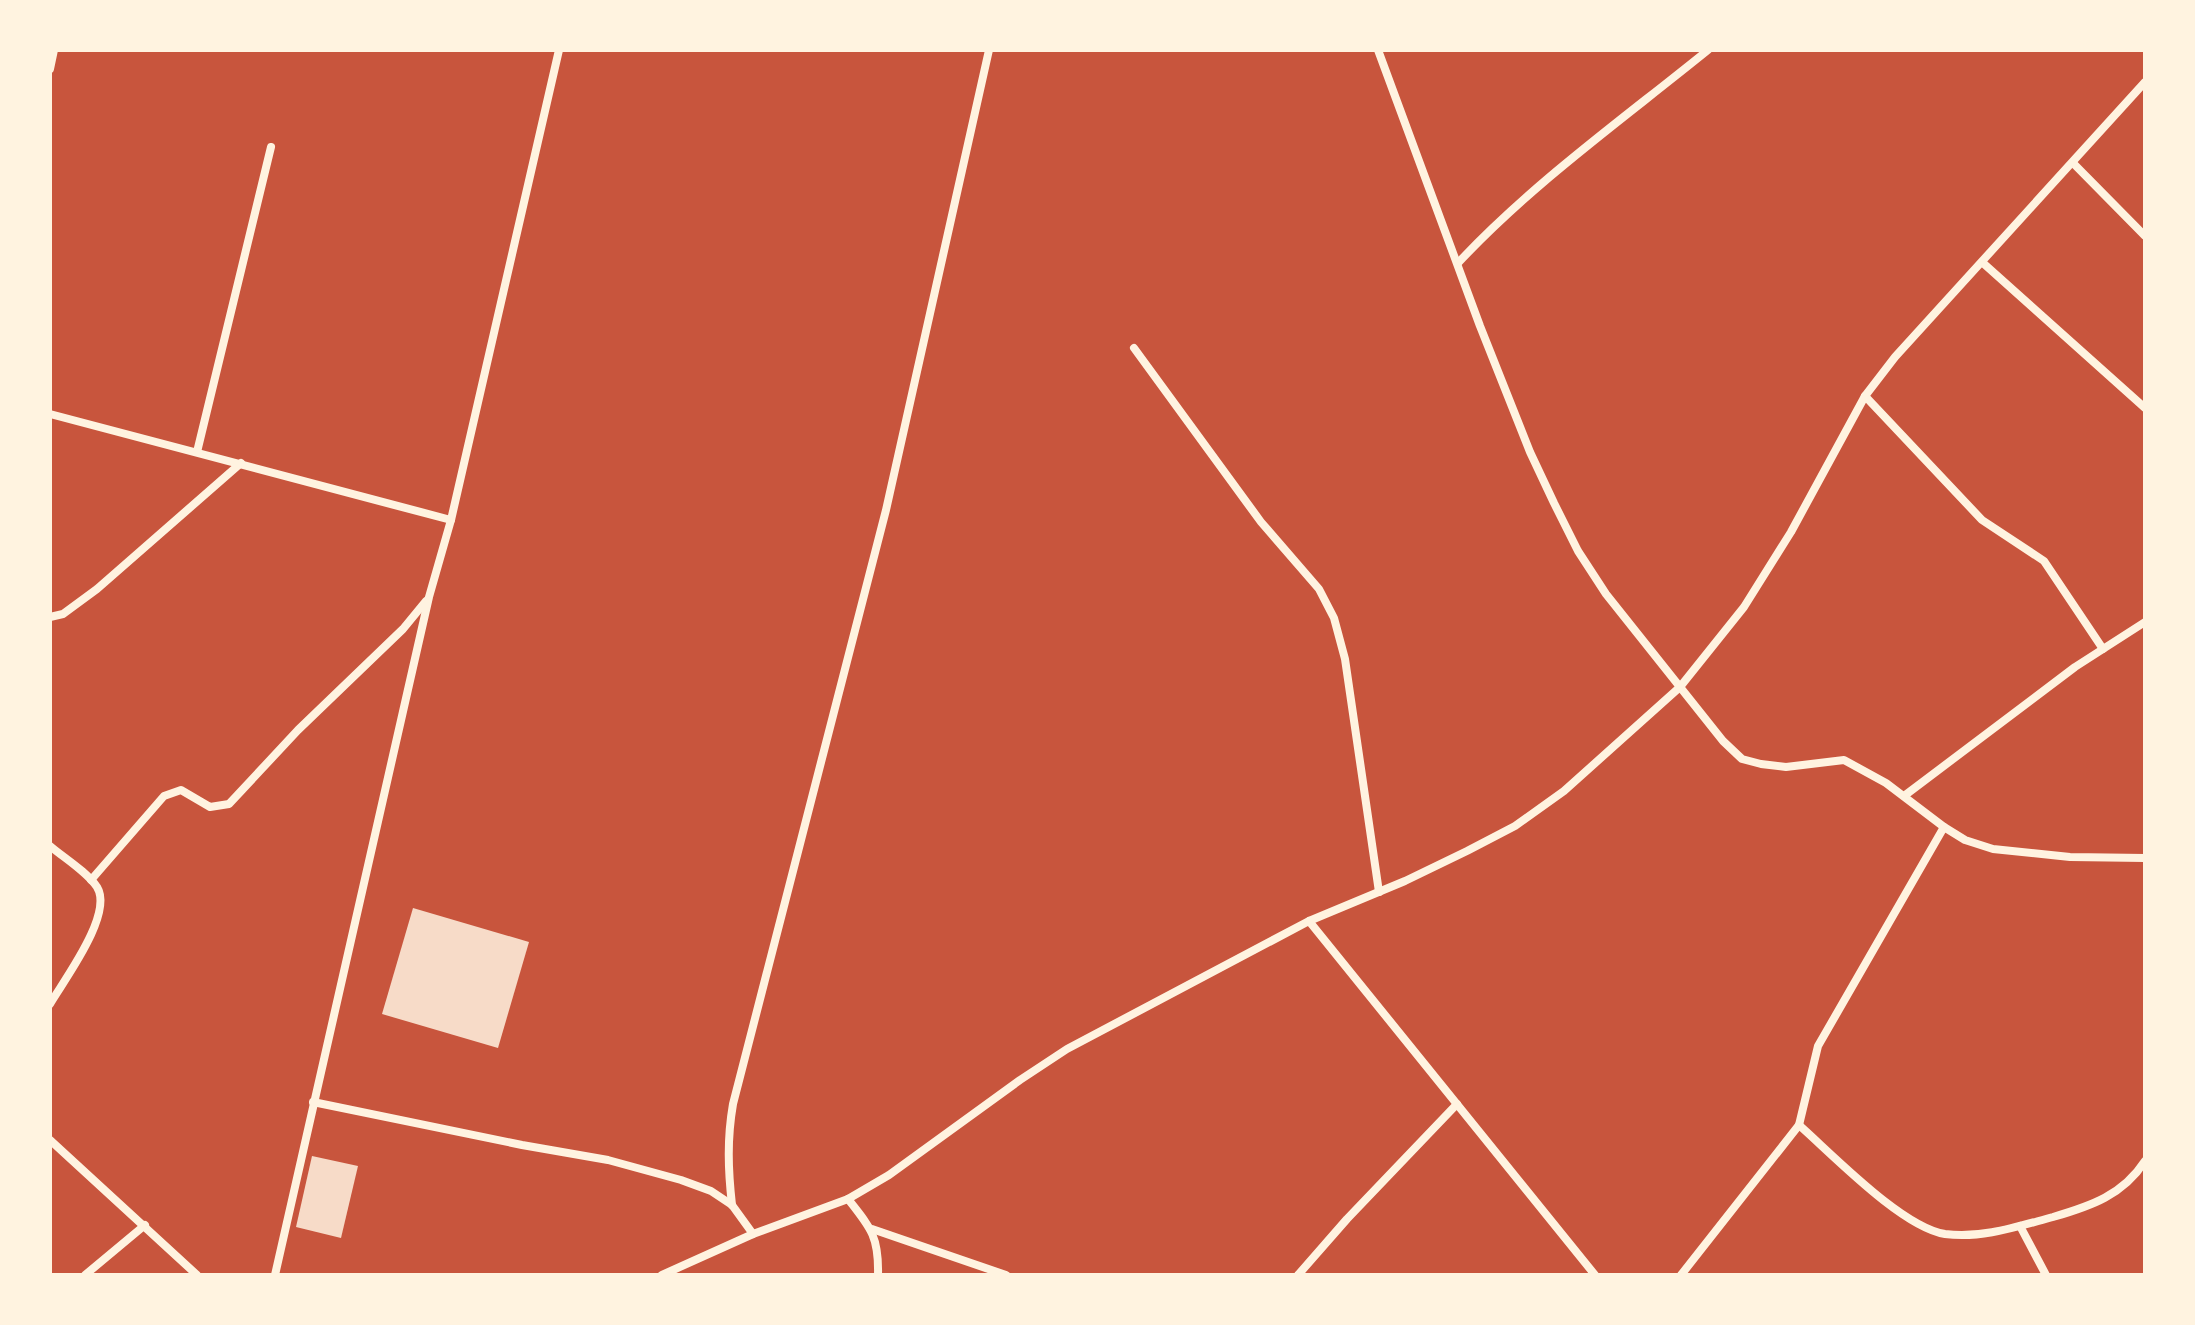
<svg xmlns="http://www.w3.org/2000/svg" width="2195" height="1325" font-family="Figtree,sans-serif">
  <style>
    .building { fill: #f7dbc8 }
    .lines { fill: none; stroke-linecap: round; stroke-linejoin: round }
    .minor { stroke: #fff3e0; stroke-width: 8 }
  </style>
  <rect width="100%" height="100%" fill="#c8553d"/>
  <!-- building -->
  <g class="building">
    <polygon points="413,908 529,942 498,1048 382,1014"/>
    <polygon points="312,1156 358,1166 341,1238 296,1227"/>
  </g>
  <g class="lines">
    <!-- minor -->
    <g class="minor">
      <polyline points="1378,50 1480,326 1530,452 1554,503 1578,551 1606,594 1723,741 1742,759 1761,764 1786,767 1844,760 1886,783 1944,827 1965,840 1993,849 2070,857 2145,858"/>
      <polyline points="50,69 54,50"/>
      <polyline points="2073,163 2145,236"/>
      <path d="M1458,263C1533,183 1623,119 1708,50"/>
      <polyline points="1983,263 2145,408"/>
      <polyline points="1134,348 1261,522 1319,589 1334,618 1345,659 1379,892"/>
      <polyline points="1865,396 1982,520 2044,561 2103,649"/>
      <polyline points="50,414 451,520"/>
      <polyline points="197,452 271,147"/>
      <polyline points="50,617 63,614 97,589 241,463"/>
      <polyline points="1904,796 2075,667 2145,622"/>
      <path d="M50,846C64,858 86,871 97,887C114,914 64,980 50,1004"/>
      <polyline points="91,880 164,796 181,790 210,807 229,804 298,730 403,629 426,601"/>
      <polyline points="1309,921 1595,1275"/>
      <polyline points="313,1102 522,1145 608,1160 681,1180 711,1191 732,1205 753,1234"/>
      <path d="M1799,1125C1834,1156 1902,1227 1945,1234C1982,1239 2019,1226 2053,1217C2091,1206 2123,1195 2145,1161"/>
      <polyline points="50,1140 197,1275"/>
      <path d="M848,1199C871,1228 879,1237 878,1275"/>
      <path d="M732,1205C728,1169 727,1139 733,1104L886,510L989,50"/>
      <polyline points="2020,1226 2046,1275"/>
      <polyline points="872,1229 1006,1275"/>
      <polyline points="85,1275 145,1225"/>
      <polyline points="275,1275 429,597 451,520 559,50"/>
      <polyline points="662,1275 753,1234 848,1199 889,1175 1020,1080 1067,1049 1309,921 1405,881 1467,851 1515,826 1564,791 1680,687 1744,607 1791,532 1865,396 1895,357 2145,82"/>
      <polyline points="1298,1275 1347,1219 1457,1104"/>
      <polyline points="1681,1275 1799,1125 1818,1046 1944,827"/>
    </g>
  </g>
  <!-- border -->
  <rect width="2195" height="1325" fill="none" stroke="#fff3e0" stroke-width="104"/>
</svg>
